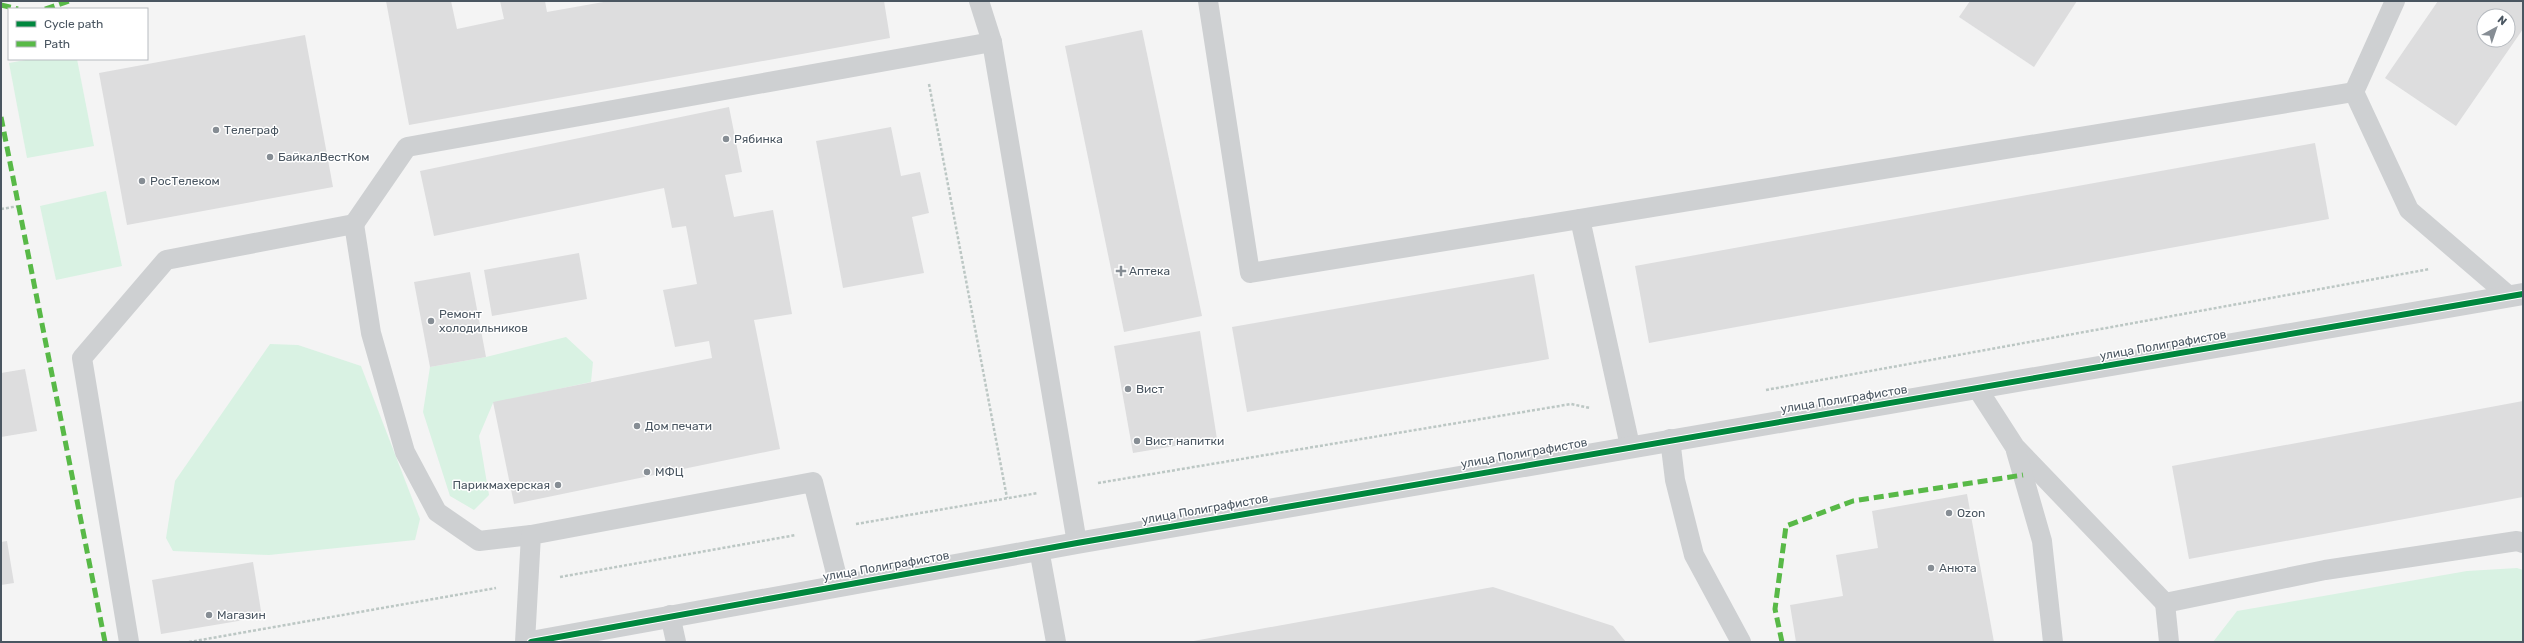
<svg xmlns="http://www.w3.org/2000/svg" width="2524" height="643" font-family="Rubik,sans-serif">
  <style>
    .green { fill: #d9f2e3 }
    .building { fill: #ddddde; fill-rule: evenodd }
    .lines { fill: none; stroke-linecap: round; stroke-linejoin: round }
    .path { stroke: #bcc7c4; stroke-width: 2.5; stroke-dasharray: 3 2; stroke-linecap: butt }
    .service { stroke: #ced0d2; stroke-width: 20 }
    .tertiary { stroke: #ced0d2; stroke-width: 22 }
    .quiet { stroke: #58b947; stroke-width: 5; stroke-dasharray: 10 5; stroke-linecap: butt }
    .cycleway-casing { stroke: #fff; stroke-width: 8 }
    .cycleway { stroke: #00873e; stroke-width: 6 }
    .poi-dot { fill: #868d94; stroke: #fff; stroke-width: 1.5 }
    .labels { text-anchor: middle; dominant-baseline: central; stroke-width: 3; stroke-linejoin: round; paint-order: stroke }
    .poi-label { font-size: 12px; fill: #4a5661; stroke: #fff; text-anchor: start }
    .street-label { font-size: 12px; fill: #4a5661; stroke: #fff }
  </style>
  <rect width="100%" height="100%" fill="#f4f4f4"/>
  <!-- green -->
  <g class="green">
    <polygon points="31,59 77,59 94,146 27,158 9,63"/>
    <polygon points="106,191 122,266 56,280 40,206"/>
    <polygon points="566,337 593,362 591,382 493,403 479,436 489,495 474,510 450,496 423,412 430,367 486,357"/>
    <polygon points="270,344 298,345 361,366 420,519 415,540 269,555 173,551 166,538 175,481"/>
    <polygon points="2517,568 2523,570 2523,642 2213,642 2237,611 2467,571"/>
  </g>
  <!-- building -->
  <g class="building">
    <polygon points="386,1 451,1 457,29 504,19 500,1 545,1 547,12 609,1 884,1 890,38 409,125"/>
    <polygon points="1970,1 2077,1 2034,67 1959,17"/>
    <path d="M2438,1H2523V29L2456,126L2385,78ZM2484,16H2508V40H2484Z"/>
    <polygon points="1142,30 1202,316 1124,332 1065,46"/>
    <polygon points="305,35 333,187 127,225 99,73"/>
    <polygon points="729,107 742,172 725,175 734,217 773,210 792,314 754,320 780,449 514,504 493,402 712,358 709,341 675,347 663,290 697,284 686,226 672,228 664,188 434,236 420,171"/>
    <polygon points="891,127 901,176 920,172 929,213 912,217 924,273 843,288 816,141"/>
    <polygon points="2315,143 2329,219 1649,343 1635,266"/>
    <polygon points="579,253 587,299 492,316 484,270"/>
    <polygon points="470,272 486,357 430,367 414,282"/>
    <polygon points="1534,274 1549,359 1247,412 1232,327"/>
    <polygon points="1200,331 1217,439 1133,453 1114,346"/>
    <polygon points="25,369 37,431 1,437 1,373"/>
    <polygon points="2523,401 2523,497 2189,559 2172,466"/>
    <polygon points="1967,494 1994,642 1796,642 1790,605 1843,596 1836,555 1878,548 1872,511"/>
    <polygon points="7,541 14,583 1,585 1,542"/>
    <polygon points="253,562 262,617 161,634 152,580"/>
    <polygon points="1493,587 1613,626 1626,642 1188,642"/>
  </g>
  <g class="lines">
    <!-- path -->
    <g class="path">
      <polyline points="929,84 1007,498"/>
      <polyline points="1,209 19,206"/>
      <polyline points="1766,390 2430,269"/>
      <polyline points="1098,483 1571,404 1590,408"/>
      <polyline points="856,524 1038,493"/>
      <polyline points="560,577 796,535"/>
      <polyline points="189,642 496,588"/>
    </g>
    <!-- service -->
    <g class="service">
      <polyline points="979,1 992,42 1077,543"/>
      <polyline points="1208,1 1250,273 2354,92 2409,210 2509,296"/>
      <polyline points="2354,92 2395,1"/>
      <polyline points="1580,219 1630,446"/>
      <polyline points="354,224 407,147 992,42"/>
      <polyline points="1977,388 2015,447 2165,603"/>
      <polyline points="1670,439 1675,480 1694,555 1741,642"/>
      <polyline points="2016,451 2042,541 2053,642"/>
      <polyline points="1039,549 1056,642"/>
      <polyline points="670,615 676,642"/>
      <polyline points="129,642 82,358 166,260 354,224 371,333 405,452 437,512 479,541 531,535"/>
      <polyline points="525,642 531,535 813,482 839,585"/>
      <polyline points="2169,642 2165,603 2325,570 2517,541 2523,543"/>
    </g>
    <!-- tertiary -->
    <polyline class="tertiary" points="531,642 1077,543 2523,294"/>
    <!-- quiet -->
    <g class="quiet">
      <polyline points="1,5 18,9"/>
      <polyline points="45,9 69,1"/>
      <polyline points="1,117 105,642"/>
      <polyline points="1782,642 1775,609 1786,526 1853,501 2023,475"/>
    </g>
    <defs>
      <polyline id="cycleway" points="531,642 1077,543 2523,294"/>
    </defs>
    <!-- cycleway casing -->
    <use href="#cycleway" class="cycleway-casing"/>
    <!-- cycleway -->
    <use href="#cycleway" class="cycleway"/>
  </g>
  <!-- markers -->
  <g class="poi-dot">
    <circle cx="216" cy="130" r="4"/>
    <circle cx="726" cy="139" r="4"/>
    <circle cx="270" cy="157" r="4"/>
    <circle cx="142" cy="181" r="4"/>
    <path d="M1119 265h4v4h4v4h-4v4h-4v-4h-4v-4h4z"/>
    <circle cx="431" cy="321" r="4"/>
    <circle cx="1128" cy="389" r="4"/>
    <circle cx="637" cy="426" r="4"/>
    <circle cx="1137" cy="441" r="4"/>
    <circle cx="647" cy="472" r="4"/>
    <circle cx="558" cy="485" r="4"/>
    <circle cx="1949" cy="513" r="4"/>
    <circle cx="1931" cy="568" r="4"/>
    <circle cx="209" cy="615" r="4"/>
  </g>
  <g class="labels">
    <!-- poi labels -->
    <g class="poi-label">
      <text x="224" y="130">Телеграф</text>
      <text x="734" y="139">Рябинка</text>
      <text x="278" y="157">БайкалВестКом</text>
      <text x="150" y="181">РосТелеком</text>
      <text x="1129" y="271">Аптека</text>
      <text x="439" y="314">Ремонт<tspan x="439" dy="14">холодильников</tspan></text>
      <text x="1136" y="389">Вист</text>
      <text x="645" y="426">Дом печати</text>
      <text x="1145" y="441">Вист напитки</text>
      <text x="655" y="472">МФЦ</text>
      <text x="550" y="485" text-anchor="end">Парикмахерская</text>
      <text x="1957" y="513">Ozon</text>
      <text x="1939" y="568">Анюта</text>
      <text x="217" y="615">Магазин</text>
    </g>
    <!-- street labels -->
    <g class="street-label">
      <text transform="translate(2163 345) rotate(-10)">улица Полиграфистов</text>
      <text transform="translate(1844 399) rotate(-9)">улица Полиграфистов</text>
      <text transform="translate(1524 453) rotate(-10)">улица Полиграфистов</text>
      <text transform="translate(1205 509) rotate(-10)">улица Полиграфистов</text>
      <text transform="translate(886 566) rotate(-10)">улица Полиграфистов</text>
    </g>
  </g>
  <!-- border -->
  <rect width="2524" height="643" fill="none" stroke="#4a5661" stroke-width="4"/>
  <!-- legend -->
  <rect x="8" y="8" width="140" height="52" fill="#ffffff" stroke="#b7bbc0"/>
  <rect x="16" y="21" width="20" height="6" fill="#00873e" stroke="#b7bbc0"/>
  <text x="44" y="28" font-size="12" fill="#4a5661">Cycle path</text>
  <rect x="16" y="41" width="20" height="6" fill="#58b947" stroke="#b7bbc0"/>
  <text x="44" y="48" font-size="12" fill="#4a5661">Path</text>
  <!-- north arrow -->
  <g transform="translate(2496 28) rotate(40)"><circle r="19" fill="#ffffff" stroke="#b7bbc0"/>
  <path d="M0-3L7 15L0 10L-7 15Z" fill="#868d94"/>
  <text y="-6" font-size="11" font-weight="bold" text-anchor="middle" fill="#4a5661">N</text>
  </g>
</svg>
